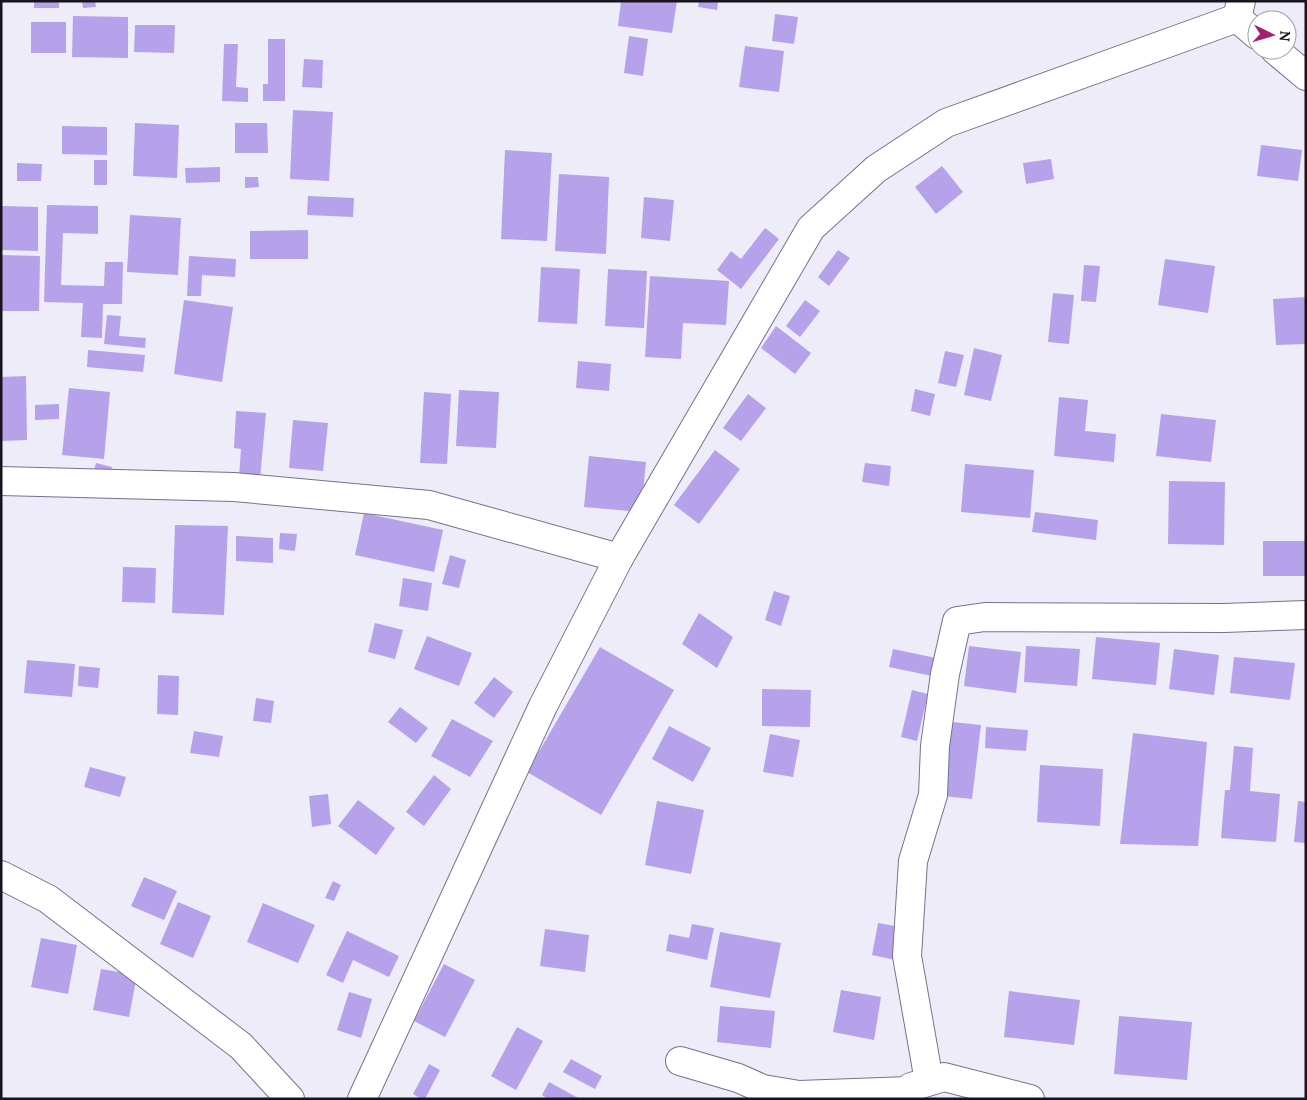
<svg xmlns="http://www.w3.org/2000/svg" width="1307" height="1100" font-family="Lora,serif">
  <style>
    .building { fill: #b6a2ea }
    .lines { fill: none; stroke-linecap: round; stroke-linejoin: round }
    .minor-casing { stroke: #78708e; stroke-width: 30 }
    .minor { stroke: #fff; stroke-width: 28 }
  </style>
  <rect width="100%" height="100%" fill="#efecfa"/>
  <!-- building -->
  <g class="building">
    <rect x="34" y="1" width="25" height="7"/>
    <polygon points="82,1 95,1 96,7 83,8"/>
    <polygon points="621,1 677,1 672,33 618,26"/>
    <polygon points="699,1 718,1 717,10 698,7"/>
    <polygon points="775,14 798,17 794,44 772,41"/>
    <polygon points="73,16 128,17 128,58 72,57"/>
    <rect x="31" y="22" width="35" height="31"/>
    <polygon points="135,25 175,25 174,53 134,52"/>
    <polygon points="629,36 648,39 643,76 624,73"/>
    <polygon points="268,39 285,39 285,101 263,101 263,84 268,84"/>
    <polygon points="224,44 238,44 236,87 248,88 248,102 222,101"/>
    <polygon points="745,46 784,51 779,92 739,87"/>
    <polygon points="304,59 323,60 322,88 302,87"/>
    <polygon points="293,110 333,112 329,181 290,179"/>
    <polygon points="135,123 179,125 177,178 133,176"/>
    <polygon points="235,123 267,123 268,153 235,153"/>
    <polygon points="62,126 107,127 107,155 62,154"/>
    <polygon points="1261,145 1302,150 1298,181 1257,176"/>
    <polygon points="505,150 552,153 547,241 501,239"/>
    <polygon points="1051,159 1054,179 1026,184 1023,163"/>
    <rect x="94" y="160" width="13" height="25"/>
    <polygon points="17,163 42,164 41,181 17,181"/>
    <polygon points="942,166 963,192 936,214 915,187"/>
    <polygon points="220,167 220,182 186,183 185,168"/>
    <polygon points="559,174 609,177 606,254 555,251"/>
    <polygon points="245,177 258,177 259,187 245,188"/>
    <polygon points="308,196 354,198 353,217 307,215"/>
    <polygon points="644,197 674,200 670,241 641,238"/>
    <polygon points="47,205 98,206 98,234 63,233 61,285 104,286 105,262 123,262 122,304 103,304 102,338 81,337 83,303 44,302"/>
    <polygon points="1,206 38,207 38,251 1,250"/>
    <polygon points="130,215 181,218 178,275 127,272"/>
    <polygon points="765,228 779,239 741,289 717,270 731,251 741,259"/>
    <polygon points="308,230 308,259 250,259 250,231"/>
    <polygon points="838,250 850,258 829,286 818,277"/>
    <polygon points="1,255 40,256 39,311 1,311"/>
    <polygon points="189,256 236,259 235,277 202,275 201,296 187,296"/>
    <polygon points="1165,259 1215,266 1208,313 1158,305"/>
    <polygon points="1084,265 1100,266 1096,302 1081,301"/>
    <polygon points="541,267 580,269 577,324 538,322"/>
    <polygon points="608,269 647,271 644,328 605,326"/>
    <polygon points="650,276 729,281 726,325 683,323 681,359 645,357"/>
    <polygon points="1053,293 1074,295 1069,344 1048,342"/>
    <polygon points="1306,297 1306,344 1276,345 1273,299"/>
    <polygon points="184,300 233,307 222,382 174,374"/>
    <polygon points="805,300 820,311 800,337 786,326"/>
    <polygon points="107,315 121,316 119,336 146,338 145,348 104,344"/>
    <polygon points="776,326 811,353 795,374 761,348"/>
    <polygon points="974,348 1002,355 991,401 964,395"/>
    <polygon points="88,350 145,355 143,372 87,367"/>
    <polygon points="945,351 964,355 956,387 938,383"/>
    <polygon points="578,361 611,364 609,391 576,388"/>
    <polygon points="26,376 27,440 1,441 1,377"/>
    <polygon points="69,388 110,392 104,459 62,455"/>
    <polygon points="915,389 935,394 930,416 911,411"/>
    <polygon points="459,390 499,392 496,448 456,446"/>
    <polygon points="424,392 451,394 447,464 420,463"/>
    <polygon points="748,394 766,408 741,441 723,428"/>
    <polygon points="1059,397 1088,400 1085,431 1116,434 1114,462 1054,456"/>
    <polygon points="59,404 59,419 35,420 35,405"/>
    <polygon points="236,411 266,413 260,479 239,478 241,449 234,448"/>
    <polygon points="1161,414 1216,420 1211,462 1156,456"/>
    <polygon points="293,420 328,423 323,471 289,468"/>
    <polygon points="715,450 740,469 699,524 674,505"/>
    <polygon points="589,456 646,462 641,512 584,507"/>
    <polygon points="96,463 112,467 108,482 92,478"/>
    <polygon points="865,463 891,466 889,486 862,482"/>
    <polygon points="965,464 1034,470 1030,518 961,512"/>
    <polygon points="1169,481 1225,482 1224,545 1168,544"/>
    <polygon points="1035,512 1098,520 1096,540 1032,532"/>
    <polygon points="364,513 443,530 434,572 355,555"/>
    <polygon points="175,525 228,526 224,615 172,613"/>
    <polygon points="280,533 297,534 295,551 279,549"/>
    <polygon points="236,536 273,538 273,563 236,561"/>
    <rect x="1263" y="541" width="43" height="35"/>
    <polygon points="450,555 466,560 459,588 442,584"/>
    <polygon points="123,567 156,568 155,603 122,602"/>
    <polygon points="403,578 432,583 428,611 399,606"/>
    <polygon points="774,591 790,596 781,626 765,620"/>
    <polygon points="699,613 733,637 717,668 682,644"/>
    <polygon points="375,623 403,630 395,659 368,652"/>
    <polygon points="427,636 472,653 459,686 414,669"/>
    <polygon points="1096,637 1160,643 1156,685 1092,679"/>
    <polygon points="969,646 1021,652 1016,693 964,686"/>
    <polygon points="1026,646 1080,649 1077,686 1024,682"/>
    <polygon points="600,647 674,690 601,815 527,772"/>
    <polygon points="893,649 936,658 932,676 889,667"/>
    <polygon points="1174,649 1219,655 1214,695 1169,689"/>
    <polygon points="1234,657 1295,663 1290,700 1230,693"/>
    <polygon points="27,660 75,664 72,697 24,693"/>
    <polygon points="79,666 100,668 98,688 78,686"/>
    <polygon points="158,675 179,676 178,715 157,714"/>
    <polygon points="494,677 513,692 494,718 474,703"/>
    <polygon points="762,689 811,690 810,727 762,726"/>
    <polygon points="912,690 928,694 917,741 901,737"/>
    <polygon points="256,698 274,701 271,723 253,721"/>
    <polygon points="400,707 428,728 416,743 388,722"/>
    <polygon points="452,719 493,741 470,777 431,756"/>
    <polygon points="952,722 981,725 972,799 943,796"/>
    <polygon points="669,726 711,748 693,782 652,759"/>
    <polygon points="986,727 1028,730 1026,751 985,748"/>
    <polygon points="194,731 223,736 219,757 190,753"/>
    <polygon points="1133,733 1207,742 1198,846 1120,844"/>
    <polygon points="770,734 800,740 793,777 763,772"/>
    <polygon points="1234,746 1253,748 1250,791 1280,794 1276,842 1221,838 1225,790 1230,790"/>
    <polygon points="1040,765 1103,769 1100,826 1037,822"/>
    <polygon points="90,767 126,777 120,797 84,787"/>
    <polygon points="434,775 451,789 424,826 406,812"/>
    <polygon points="328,794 331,824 312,827 309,796"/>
    <polygon points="358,800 395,828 376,855 338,826"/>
    <polygon points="657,801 704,810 691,874 645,865"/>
    <polygon points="1298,801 1306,802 1306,843 1294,842"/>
    <polygon points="144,877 177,891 164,920 131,906"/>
    <polygon points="333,881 341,885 334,901 325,898"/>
    <polygon points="178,902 211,916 193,958 160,944"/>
    <polygon points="263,903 315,925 298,963 247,942"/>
    <polygon points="878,923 906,928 900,961 872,955"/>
    <polygon points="692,924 714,928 707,960 666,951 669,934 689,938"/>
    <polygon points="545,929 589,935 585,972 540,966"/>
    <polygon points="347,931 399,956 389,977 353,960 343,983 326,975"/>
    <polygon points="720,932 781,943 770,998 710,987"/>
    <polygon points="41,938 77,945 68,994 31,987"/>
    <polygon points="444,964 475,980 445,1037 414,1021"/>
    <polygon points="101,969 137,975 129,1017 93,1010"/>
    <polygon points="841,990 881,997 874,1040 833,1032"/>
    <polygon points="1009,991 1080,1000 1074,1045 1004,1037"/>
    <polygon points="349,992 372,999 361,1038 337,1030"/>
    <polygon points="720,1006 775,1011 771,1048 717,1042"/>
    <polygon points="1119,1016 1192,1022 1187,1080 1114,1074"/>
    <polygon points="517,1027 543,1041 516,1090 491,1076"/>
    <polygon points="571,1059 602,1076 595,1089 563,1072"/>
    <polygon points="429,1064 440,1070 425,1099 421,1099 413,1094"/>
    <polygon points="549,1082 580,1099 548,1099 542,1095"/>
  </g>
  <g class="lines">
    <defs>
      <g id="minor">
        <polyline points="1237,18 1257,35"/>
        <polyline points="1275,50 1306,76"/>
        <polyline points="1,481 234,487 429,505 619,558"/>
        <polyline points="1,875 48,899 241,1046 290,1099"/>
        <polyline points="680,1061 738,1078 763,1089 799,1095 909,1091"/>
        <polyline points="929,1081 907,956 913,861 933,795 935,746 945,674 957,621 985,617 1224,618 1306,615"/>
        <polyline points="911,1087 944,1077 1030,1099"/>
        <polyline points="362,1099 543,706 619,558 811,228 876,169 946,123 1237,18 1241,1"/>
      </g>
    </defs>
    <!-- minor casing -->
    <use href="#minor" class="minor-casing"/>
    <!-- minor -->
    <use href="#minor" class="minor"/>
  </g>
  <!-- border -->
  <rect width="1307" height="1100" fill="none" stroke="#17141f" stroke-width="5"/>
  <!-- north arrow -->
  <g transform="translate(1272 35) rotate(95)"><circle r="24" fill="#ffffff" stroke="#a2a1a5"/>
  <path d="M0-4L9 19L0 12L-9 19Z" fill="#a2206f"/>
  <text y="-8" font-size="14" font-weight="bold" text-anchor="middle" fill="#17141f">N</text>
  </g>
</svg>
